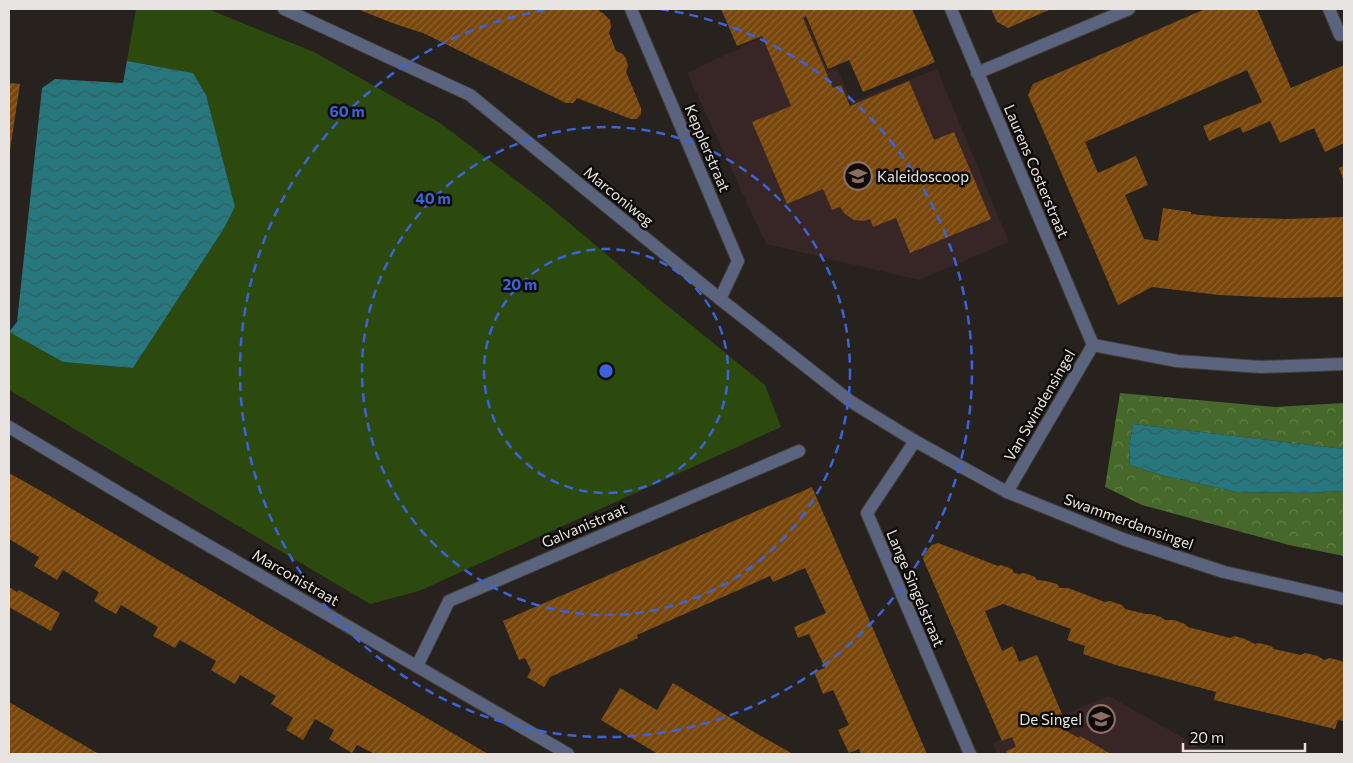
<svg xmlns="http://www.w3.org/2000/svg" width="1353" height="763" font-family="Commissioner,sans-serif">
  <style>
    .education { fill: #382525 }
    .green { fill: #2c4a0e }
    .forest { fill: url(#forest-crowns) }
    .water { fill: url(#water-waves) }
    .building { fill: url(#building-hatch) }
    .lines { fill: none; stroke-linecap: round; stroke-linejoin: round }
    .street-casing { stroke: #423d39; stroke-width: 14 }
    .street { stroke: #5a647e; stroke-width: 12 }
    .ring { fill: none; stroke: #3b64d9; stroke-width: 2.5; stroke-dasharray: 9 6 }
    .labels { text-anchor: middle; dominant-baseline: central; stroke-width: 5; stroke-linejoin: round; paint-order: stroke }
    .street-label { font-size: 15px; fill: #e7e3e0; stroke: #0e0c0a }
    .poi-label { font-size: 15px; fill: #e7e3e0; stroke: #0e0c0a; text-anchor: start }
    .centre { fill: #3b64d9; stroke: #0e0c0a; stroke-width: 2.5 }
    .ring-label { font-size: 15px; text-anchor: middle; font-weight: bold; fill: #3b64d9; stroke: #0e0c0a; stroke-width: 5; stroke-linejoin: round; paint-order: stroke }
  </style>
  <defs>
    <pattern id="forest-crowns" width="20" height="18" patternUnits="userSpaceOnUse" patternTransform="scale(1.25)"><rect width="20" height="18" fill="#47682b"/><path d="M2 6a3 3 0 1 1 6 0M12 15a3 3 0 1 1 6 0" fill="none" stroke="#627d49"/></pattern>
    <pattern id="water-waves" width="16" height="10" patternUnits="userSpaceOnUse" patternTransform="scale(1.25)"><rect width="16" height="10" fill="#26787e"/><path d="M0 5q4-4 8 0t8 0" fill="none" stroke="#365e60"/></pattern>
    <pattern id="building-hatch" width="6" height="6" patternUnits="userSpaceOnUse" patternTransform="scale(1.25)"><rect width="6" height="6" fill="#79470b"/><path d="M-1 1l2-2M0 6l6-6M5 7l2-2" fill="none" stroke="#8c612e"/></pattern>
  </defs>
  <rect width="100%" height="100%" fill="#27221e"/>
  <!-- education -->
  <g class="education">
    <polygon points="805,17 828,71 837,68 852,102 937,69 1009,242 919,280 766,244 687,73"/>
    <polygon points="1109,696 1212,754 997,754 993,743"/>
  </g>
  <!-- green -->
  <polygon class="green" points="136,9 208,9 314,52 440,123 542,200 664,303 765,385 781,427 419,591 370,604 9,390 9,332 63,362 133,368 223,230 235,207 206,96 193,73 127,61"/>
  <!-- forest -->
  <polygon class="forest" points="1120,393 1275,407 1344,403 1344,449 1133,424 1129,447 1130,465 1161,475 1237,492 1309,493 1344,491 1344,556 1289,545 1142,505 1105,487"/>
  <!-- water -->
  <g class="water">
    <polygon points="127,61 193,73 206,95 235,207 223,230 133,368 63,362 9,332 17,322 42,88 55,79 123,83"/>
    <polygon points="1133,424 1344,449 1344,491 1309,493 1237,492 1161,475 1130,465 1129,447"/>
  </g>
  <!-- building -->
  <g class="building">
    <polygon points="357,9 598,9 600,12 603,13 610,20 611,27 609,33 616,51 623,54 626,59 628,66 626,72 641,108 641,114 637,119 631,119 577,98 573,103 566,103 423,33 395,24"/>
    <polygon points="721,9 912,9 935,62 863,92 849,60 828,69 806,16 803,18 833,88 841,85 850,106 909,81 934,140 954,132 991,219 910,253 896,218 873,227 870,219 864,221 854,220 845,214 840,207 832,210 823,189 787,204 752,122 791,106 762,36 737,46"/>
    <polygon points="991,9 1051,9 1008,28 997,22"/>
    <polygon points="1205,9 1257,9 1291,88 1344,65 1344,143 1325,152 1314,128 1280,143 1270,121 1243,133 1240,127 1209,141 1203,126 1262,102 1247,70 1085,142 1098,173 1136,156 1148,185 1125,195 1144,239 1158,241 1163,208 1191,212 1191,214 1222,217 1286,219 1344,217 1344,297 1284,298 1219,295 1152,287 1118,305 1028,95 1033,84"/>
    <polygon points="9,83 20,84 10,150 9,150"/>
    <polygon points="1344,166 1344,178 1343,179 1339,168"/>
    <polygon points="9,473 50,496 488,754 375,754 357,745 352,753 329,739 334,730 315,719 303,740 286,730 293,718 271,704 276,696 240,675 235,684 221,676 211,670 216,661 180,640 175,648 153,636 158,627 121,605 116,614 103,607 94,601 99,592 63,570 57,580 34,566 39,557 9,539"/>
    <polygon points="812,487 927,754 861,754 859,749 849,753 838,730 849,725 833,690 823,694 814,672 825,668 809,634 798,638 794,627 826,613 805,568 773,582 770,576 637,635 638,638 550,677 544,687 527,677 531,670 525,658 519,660 503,621"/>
    <polygon points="938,543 998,566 1001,565 1012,569 1014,573 1019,574 1024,573 1035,577 1037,580 1046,581 1057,584 1060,588 1068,588 1105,602 1110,601 1122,605 1125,609 1146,614 1151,614 1161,617 1165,620 1174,620 1185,624 1188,627 1230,638 1235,636 1245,639 1255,644 1259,643 1271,646 1274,649 1301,655 1305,653 1318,656 1324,660 1330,658 1341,661 1344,663 1344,721 1338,720 1335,729 1214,700 1216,692 1116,665 1083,654 1085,646 1067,640 1071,629 1003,604 985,611 1002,651 1013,646 1019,662 1037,655 1062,714 1051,719 1055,727 1063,729 1079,738 1080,736 1111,754 1008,754 1006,751 1016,747 1012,737 1002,741 923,559 925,553 932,545"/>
    <polygon points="9,587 17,592 19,590 60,613 51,631 9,607"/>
    <polygon points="673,683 754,732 793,754 658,754 601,720 620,688 657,710"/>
    <polygon points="9,702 61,732 99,754 9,754"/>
  </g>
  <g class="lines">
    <defs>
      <g id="street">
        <polyline points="284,9 470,95 720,299 850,401 915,441 1007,492 1123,539 1224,572 1344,599"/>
        <polyline points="631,9 738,261 720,299"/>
        <polyline points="951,9 1093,345"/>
        <polyline points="1329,9 1340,35"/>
        <polyline points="977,73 1129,9"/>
        <polyline points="9,427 168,522 568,754"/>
        <polyline points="915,441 867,513 970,754"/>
        <polyline points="1007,492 1093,345 1177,361 1261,367 1344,364"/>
        <polyline points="417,666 449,601 799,451"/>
      </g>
    </defs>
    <!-- street casing -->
    <use href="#street" class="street-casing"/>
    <!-- street -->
    <use href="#street" class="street"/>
  </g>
  <!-- distance rings -->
  <g class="ring">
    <circle cx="606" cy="371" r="122"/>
    <circle cx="606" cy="371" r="244"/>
    <path d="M660 9A366 366 0 1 1 552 9"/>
  </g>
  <!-- icons -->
  <defs>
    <symbol id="school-ring" viewBox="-11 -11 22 22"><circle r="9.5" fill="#0e0c0a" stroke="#8d6e63" stroke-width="1.5"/><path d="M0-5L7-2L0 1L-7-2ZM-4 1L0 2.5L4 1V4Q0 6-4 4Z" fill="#8d6e63"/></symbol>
  </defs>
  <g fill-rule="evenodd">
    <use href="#school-ring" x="842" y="160" width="32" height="32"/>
    <use href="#school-ring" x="1085" y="703" width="32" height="32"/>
  </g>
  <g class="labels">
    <!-- street labels -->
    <g class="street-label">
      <text transform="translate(708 148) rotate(67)">Kepplerstraat</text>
      <text transform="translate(1037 171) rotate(67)">Laurens Costerstraat</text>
      <text transform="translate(619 196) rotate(39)">Marconiweg</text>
      <text transform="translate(1039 405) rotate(-60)">Van Swindensingel</text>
      <text transform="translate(1129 521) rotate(20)">Swammerdamsingel</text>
      <text transform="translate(584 525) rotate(-23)">Galvanistraat</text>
      <text transform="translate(296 577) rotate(30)">Marconistraat</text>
      <text transform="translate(916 588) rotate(67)">Lange Singelstraat</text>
    </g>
    <!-- poi labels -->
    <g class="poi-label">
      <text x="877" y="176">Kaleidoscoop</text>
      <text x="1082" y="719" text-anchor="end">De Singel</text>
    </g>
  </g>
  <circle cx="606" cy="371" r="8" class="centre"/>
  <g class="ring-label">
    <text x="347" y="117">60 m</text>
    <text x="433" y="204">40 m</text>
    <text x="520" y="290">20 m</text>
  </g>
  <!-- border -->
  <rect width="1353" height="763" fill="none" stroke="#e7e3e0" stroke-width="20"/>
  <!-- scale -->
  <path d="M1183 743v8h122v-8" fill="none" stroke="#e7e3e0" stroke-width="2.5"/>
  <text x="1190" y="743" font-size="15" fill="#e7e3e0" stroke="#0e0c0a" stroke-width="4" paint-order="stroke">20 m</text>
</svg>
